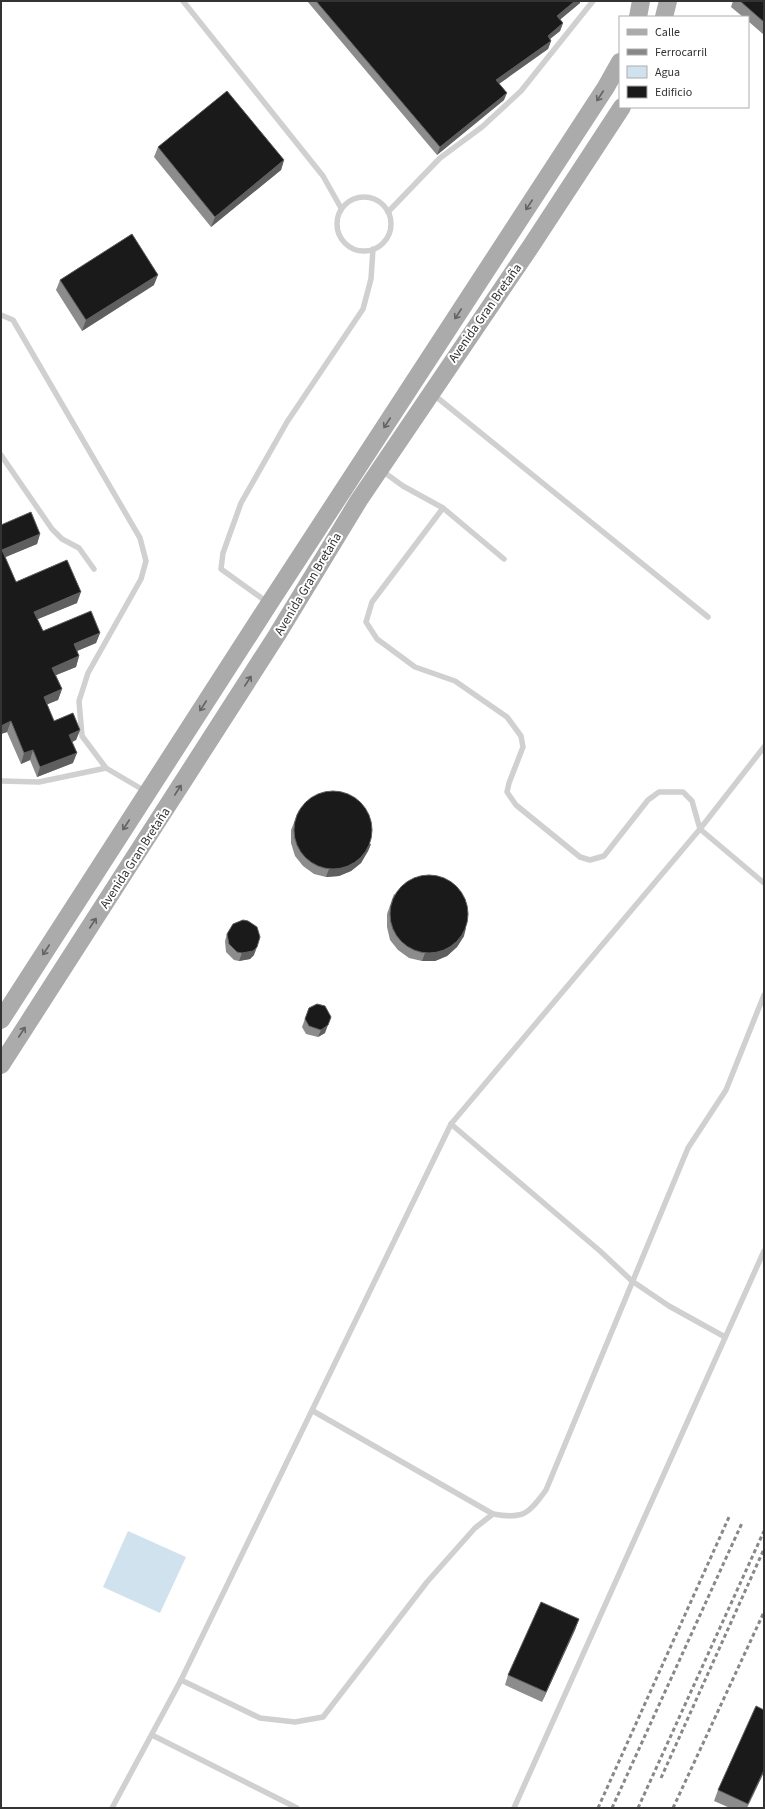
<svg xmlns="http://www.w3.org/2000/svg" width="765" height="1809" font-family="'Source Sans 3',sans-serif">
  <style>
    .water { fill: #cfe2ee }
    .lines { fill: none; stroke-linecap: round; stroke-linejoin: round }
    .service { stroke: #d0d0d0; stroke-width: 5.5 }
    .primary { stroke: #ababab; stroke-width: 18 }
    .rail { stroke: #888; stroke-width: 3; stroke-dasharray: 4 3; stroke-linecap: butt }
    .wall { fill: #8c8c8c }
    .shaded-wall { fill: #5f5f5f }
    .building { fill: #1a1a1a; stroke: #5f5f5f }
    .oneway { stroke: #636363 }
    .labels { text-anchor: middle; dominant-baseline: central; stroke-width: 4; stroke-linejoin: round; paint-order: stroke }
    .street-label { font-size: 13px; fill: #333; stroke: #fff }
  </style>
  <rect width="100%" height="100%" fill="#fff"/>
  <!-- water -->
  <polygon class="water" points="128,1531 186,1557 160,1613 103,1587"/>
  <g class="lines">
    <!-- service -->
    <g class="service">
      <polyline points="183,1 323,176 341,208"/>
      <circle cx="364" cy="224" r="27"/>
      <polyline points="388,212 440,158 482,127 521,91 593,1"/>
      <polyline points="1,315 13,320 140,538 146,561 141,579 88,673 79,701 82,736 106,768 145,791"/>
      <polyline points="434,395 708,617"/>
      <polyline points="1,455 52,529 62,539 79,548 94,569"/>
      <polyline points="381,470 403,486 443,508 504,559"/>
      <polyline points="443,508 372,602 366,622 377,639 415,667 455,681 507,717 521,736 523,747 509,783 507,792 516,805 580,857 590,860 604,856 648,800 659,792 683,792 692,801 700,829 764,883"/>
      <polyline points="267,602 221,569 223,553 241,503 287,422 363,309 371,279 373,249"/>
      <polyline points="1,781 39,782 106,768"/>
      <polyline points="451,1124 600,1251 632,1281 669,1306 725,1337"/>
      <path d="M313,1411L493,1514C523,1519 528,1515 546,1490L688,1148L726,1090L764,995"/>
      <polyline points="181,1680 260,1718 295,1722 323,1717 427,1582 475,1528 493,1514"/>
      <polyline points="152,1735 297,1808"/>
      <polyline points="112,1808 181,1680 451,1124 700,829 764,747"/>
      <polyline points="514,1808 764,1251"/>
    </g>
    <!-- primary -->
    <g class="primary">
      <polyline points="638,17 641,1"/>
      <polyline points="664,17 668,1"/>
      <polyline points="1,1020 269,604 606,87 620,62"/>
      <polyline points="1,1065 277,635 359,500 531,246 622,107"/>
    </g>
    <!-- rail -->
    <g class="rail">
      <polyline points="661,1778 764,1549"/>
      <polyline points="598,1808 729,1517"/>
      <polyline points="612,1808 742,1523"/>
      <polyline points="638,1808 764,1531"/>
      <polyline points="673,1808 764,1612"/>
    </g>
  </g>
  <!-- wall -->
  <g class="wall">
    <polygon points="307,1 580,1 580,3 560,19 563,23 560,31 550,39 551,41 548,49 499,84 504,100 437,155"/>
    <polygon points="733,1 764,1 764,35 748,21 748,17 743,17 731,7"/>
    <polygon points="158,147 284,160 281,170 211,227 154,157"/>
    <polygon points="60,280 154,285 82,331 56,290"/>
    <polygon points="1,525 40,534 37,544 5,557 16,582 77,603 37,619 43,631 100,633 96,643 77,651 79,656 76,667 56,675 62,689 58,700 47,704 54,721 80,730 76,740 72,742 73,763 37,777 30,760 21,764 7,732 1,734"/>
    <polygon points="299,810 371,844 368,851 361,863 351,871 339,876 326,877 314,874 303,866 295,856 291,843 291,830"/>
    <polygon points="394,894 464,936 457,947 447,956 435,961 422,961 409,958 398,950 390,940 387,927 387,914"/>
    <polygon points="227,934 254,955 250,959 239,961 234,960 226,952 225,941"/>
    <polygon points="309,1008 325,1033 318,1037 306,1034 302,1027"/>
    <polygon points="579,1619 575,1630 542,1702 505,1685 508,1675"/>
    <polygon points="764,1772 747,1808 730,1808 714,1801 718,1790"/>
  </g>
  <!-- shaded-wall -->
  <g class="shaded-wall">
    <polygon points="575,1 580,1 580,3 555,24 557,16"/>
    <polygon points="563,23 560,31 545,43 548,36"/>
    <polygon points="551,41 548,49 493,88 496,80"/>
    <polygon points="507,93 504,100 437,155 440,147"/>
    <polygon points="284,160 281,170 211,227 215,217"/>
    <polygon points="158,275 154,285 82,331 86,320"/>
    <polygon points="40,534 37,544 1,559 2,550"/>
    <polygon points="81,592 77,603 31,622 34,612"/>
    <polygon points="100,633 96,643 70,654 74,644"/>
    <polygon points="79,656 76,667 49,678 52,668"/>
    <polygon points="62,689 58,700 41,707 44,697"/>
    <polygon points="11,721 7,732 1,734 1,726"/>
    <polygon points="80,730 76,740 66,745 69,735"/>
    <polygon points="33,750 30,760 21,764 24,753"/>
    <polygon points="77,753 73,763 37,777 40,767"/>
    <polygon points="371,844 368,851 361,863 351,871 339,876 326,877 329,869"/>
    <polygon points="466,928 464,936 457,947 447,956 435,961 422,961 425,953"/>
    <polygon points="257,947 254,955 250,959 239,961 242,953"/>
    <polygon points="331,1017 325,1033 318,1037 321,1030"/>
    <polygon points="579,1619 575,1630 542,1702 546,1692"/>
    <polygon points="764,1770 764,1772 747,1808"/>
  </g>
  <!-- building -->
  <g class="building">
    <polygon points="316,1 575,1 557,16 563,23 548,36 551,41 496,80 507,93 440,147"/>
    <polygon points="740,1 764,1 764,22"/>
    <polygon points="227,91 284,160 215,217 158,147"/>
    <polygon points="132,234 158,275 86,320 60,280"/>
    <polygon points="31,512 40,534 2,550 16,582 67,560 81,592 34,612 43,631 91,611 100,633 74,644 79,656 52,668 62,689 44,697 54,721 73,713 80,730 69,735 77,753 40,767 33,750 24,753 11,721 1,726 1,525"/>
    <circle cx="333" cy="830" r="39"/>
    <circle cx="429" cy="914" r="39"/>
    <polygon points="243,920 248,921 257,927 260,937 257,947 253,951 242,953 237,952 229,944 227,934 233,924"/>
    <polygon points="317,1004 325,1006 331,1017 328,1025 321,1030 309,1026 305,1019 309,1008"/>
    <polygon points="541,1602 579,1619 546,1692 508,1675"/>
    <polygon points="756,1706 764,1710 764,1770 748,1804 718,1790"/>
  </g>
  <!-- one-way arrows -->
  <defs><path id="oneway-shaft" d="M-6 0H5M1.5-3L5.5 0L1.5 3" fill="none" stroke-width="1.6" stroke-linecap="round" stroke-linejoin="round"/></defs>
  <g class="oneway">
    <use href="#oneway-shaft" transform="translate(600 96) rotate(123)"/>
    <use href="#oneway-shaft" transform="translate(529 205) rotate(123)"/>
    <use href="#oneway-shaft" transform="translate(458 314) rotate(123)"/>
    <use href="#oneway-shaft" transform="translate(387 423) rotate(123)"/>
    <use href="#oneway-shaft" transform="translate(248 681) rotate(-57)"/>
    <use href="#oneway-shaft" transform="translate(203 706) rotate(123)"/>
    <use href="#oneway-shaft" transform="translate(178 790) rotate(-57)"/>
    <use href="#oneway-shaft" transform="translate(126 825) rotate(123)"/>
    <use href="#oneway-shaft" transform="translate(93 923) rotate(-57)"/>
    <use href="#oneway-shaft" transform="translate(46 950) rotate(123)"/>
    <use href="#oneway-shaft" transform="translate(22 1032) rotate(-57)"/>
  </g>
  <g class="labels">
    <!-- street labels -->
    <g class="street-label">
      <text transform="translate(485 313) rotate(-55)">Avenida Gran Bretaña</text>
      <text transform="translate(308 584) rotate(-59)">Avenida Gran Bretaña</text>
      <text transform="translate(135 858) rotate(-57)">Avenida Gran Bretaña</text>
    </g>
  </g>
  <!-- border -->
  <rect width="765" height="1809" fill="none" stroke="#333333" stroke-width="4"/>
  <!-- legend -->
  <rect x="619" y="16" width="130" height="92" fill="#ffffff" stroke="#adadad"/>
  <rect x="627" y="29" width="20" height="6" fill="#ababab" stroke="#adadad"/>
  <text x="655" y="36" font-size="12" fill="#333333">Calle</text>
  <rect x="627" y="49" width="20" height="6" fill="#888888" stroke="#adadad"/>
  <text x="655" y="56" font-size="12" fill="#333333">Ferrocarril</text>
  <rect x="627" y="66" width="20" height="12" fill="#cfe2ee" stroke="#adadad"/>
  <text x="655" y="76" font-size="12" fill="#333333">Agua</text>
  <rect x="627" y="86" width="20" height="12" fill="#1a1a1a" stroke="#adadad"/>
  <text x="655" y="96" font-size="12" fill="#333333">Edificio</text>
</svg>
